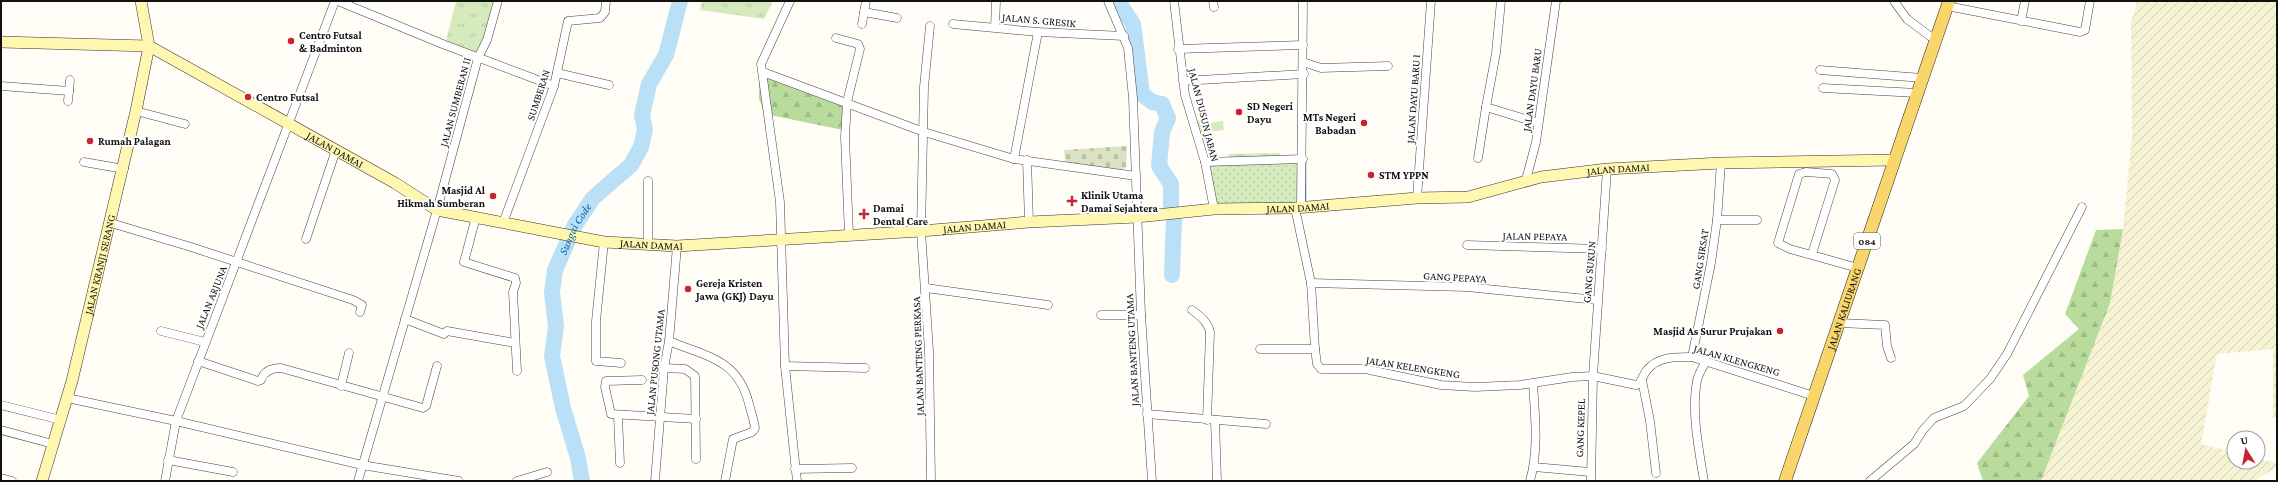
<svg xmlns="http://www.w3.org/2000/svg" width="2278" height="482" font-family="'Crimson Pro',serif">
  <style>
    .farmland { fill: url(#farmland-furrows) }
    .grass { fill: url(#grass-dots) }
    .forest { fill: url(#forest-firs) }
    .cemetery { fill: url(#cemetery-stones) }
    .park { fill: url(#park-tufts) }
    .lines { fill: none; stroke-linecap: round; stroke-linejoin: round }
    .stream { stroke: #3f96cf; stroke-width: 2.5 }
    .river { stroke: #b9e0f7; stroke-width: 16 }
    .street-casing { stroke: #444; stroke-width: 9 }
    .secondary-casing { stroke: #333; stroke-width: 12 }
    .primary-casing { stroke: #222; stroke-width: 13 }
    .street { stroke: #fff; stroke-width: 8 }
    .secondary { stroke: #fff6b0; stroke-width: 11 }
    .primary { stroke: #f9d66b; stroke-width: 12 }
    .poi-dot { fill: #c4262e; stroke: #fff; stroke-width: 1.5 }
    .labels { text-anchor: middle; dominant-baseline: central; stroke-width: 4; stroke-linejoin: round; paint-order: stroke }
    .shield { fill: #fff; stroke: #585858; stroke-width: 1 }
    .shield-label { font-size: 10px; font-weight: bold; fill: #111 }
    .street-label { font-size: 11px; fill: #111; stroke: #fff }
    .poi-label { font-size: 11px; font-weight: bold; fill: #111; stroke: #fff; text-anchor: start }
    .water-label { font-size: 12px; font-style: italic; fill: #1768a6; stroke: #fff }
  </style>
  <defs>
    <pattern id="farmland-furrows" width="10" height="10" patternUnits="userSpaceOnUse"><rect width="10" height="10" fill="#f6f3d4"/><path d="M-1 1l2-2M0 10L10 0M9 11l2-2" fill="none" stroke="#d2cfb5"/></pattern>
    <pattern id="grass-dots" width="8" height="8" patternUnits="userSpaceOnUse"><rect width="8" height="8" fill="#d5ebbd"/><path d="M2 2h.1M6 6h.1" fill="none" stroke="#b6c8a1" stroke-width="1.8" stroke-linecap="round"/></pattern>
    <pattern id="forest-firs" width="22" height="20" patternUnits="userSpaceOnUse"><rect width="22" height="20" fill="#b9dc9c"/><path d="M5 1l3.5 6h-7zM16 11l3.5 6h-7z" fill="#9ebc85"/></pattern>
    <pattern id="cemetery-stones" width="16" height="16" patternUnits="userSpaceOnUse"><rect width="16" height="16" fill="#d9e3c4"/><path d="M2 7V4a2 2 0 0 1 4 0v3zM10 15v-3a2 2 0 0 1 4 0v3z" fill="#b9c2a7"/></pattern>
    <pattern id="park-tufts" width="24" height="20" patternUnits="userSpaceOnUse"><rect width="24" height="20" fill="#d5ebbd"/><path d="M3 7l-1-3M5 7V3M7 7l1-3M15 17l-1-3M17 17v-4M19 17l1-3" fill="none" stroke="#b6c8a1"/></pattern>
  </defs>
  <rect width="100%" height="100%" fill="#fffdf5"/>
  <!-- farmland -->
  <polygon class="farmland" points="2137,1 2277,1 2277,419 2273,417 2273,349 2217,354 2201,444 2234,452 2234,462 2258,462 2258,459 2277,463 2277,467 2254,481 2041,481 2110,303 2123,229 2132,137 2131,22"/>
  <!-- grass -->
  <polygon class="grass" points="1303,160 1300,206 1214,207 1206,163"/>
  <!-- forest -->
  <g class="forest">
    <polygon points="759,68 806,93 842,100 843,130 765,114 759,99"/>
    <polygon points="2123,229 2110,303 2041,481 1983,481 1977,463 2029,396 2023,375 2079,329 2065,314 2096,230"/>
  </g>
  <!-- cemetery -->
  <polygon class="cemetery" points="1127,146 1126,167 1118,173 1066,166 1064,150"/>
  <!-- park -->
  <g class="park">
    <polygon points="456,1 495,1 478,58 445,45"/>
    <polygon points="702,1 773,1 764,19 700,10"/>
    <polygon points="1205,120 1205,124 1223,121 1224,130 1198,133 1195,121"/>
    <polygon points="1280,153 1281,159 1228,160 1229,154"/>
  </g>
  <g class="lines">
    <!-- stream -->
    <polyline class="stream" points="1305,161 1305,203"/>
    <!-- river -->
    <g class="river">
      <polyline points="1118,1 1133,24 1142,94 1152,102 1162,104 1168,118 1162,132 1159,166 1171,184 1171,208"/>
      <polyline points="1172,275 1174,219"/>
      <path id="s1" d="M582,481L578,458L563,408L552,356L556,326L552,292L555,270L575,225L593,198L631,165L641,147L645,130L642,115L649,84L666,55L680,1"/>
    </g>
    <defs>
      <g id="street">
        <polyline points="338,1 445,45 554,86"/>
        <polyline points="790,1 761,64 780,202 785,366 797,481"/>
        <polyline points="1108,1 1128,48 1133,98 1141,315 1152,481"/>
        <polyline points="1174,1 1185,95 1205,162 1214,209"/>
        <polyline points="1213,1 1214,7"/>
        <polyline points="1501,1 1496,53 1486,107 1538,123"/>
        <polyline points="1894,1 1907,19 1935,40"/>
        <polyline points="1947,6 2080,32 2085,30 2090,1"/>
        <polyline points="864,12 897,18"/>
        <polyline points="2021,21 2025,1"/>
        <polyline points="862,24 866,1"/>
        <polyline points="953,24 1038,32 1124,36"/>
        <polyline points="930,26 924,87 921,231 929,351 931,481"/>
        <polyline points="995,27 996,1"/>
        <polyline points="836,38 858,44 860,49 847,102 845,137 849,235"/>
        <polyline points="1178,49 1303,45"/>
        <polyline points="1303,62 1321,68 1388,66"/>
        <polyline points="1820,70 1922,78"/>
        <polyline points="763,72 924,132 1014,159 1136,176"/>
        <polyline points="557,73 609,85"/>
        <polyline points="1183,81 1304,74"/>
        <polyline points="1,86 69,91"/>
        <polyline points="1823,88 1917,93"/>
        <polyline points="68,101 70,80"/>
        <polyline points="136,111 185,124"/>
        <polyline points="1478,158 1486,107"/>
        <polyline points="1014,159 1038,32"/>
        <polyline points="1027,160 1029,222"/>
        <polyline points="84,162 124,169"/>
        <polyline points="1205,162 1303,159"/>
        <polyline points="1526,180 1536,142 1556,1"/>
        <polyline points="648,181 648,245"/>
        <polyline points="1417,198 1431,1"/>
        <polyline points="1301,207 1303,1"/>
        <path d="M1295,208L1311,283L1315,349L1317,364L1321,369H1365L1441,385L1475,387L1520,385L1572,377L1593,376L1636,385L1639,384C1642,379 1644,374 1647,370C1658,356 1677,357 1692,357L1814,396"/>
        <polyline points="476,217 464,262 515,278 516,283 513,292 517,371"/>
        <polyline points="1717,220 1757,220"/>
        <polyline points="111,223 191,247 353,300 362,305 360,312"/>
        <polyline points="503,223 554,86 568,21 600,18 605,12 606,1"/>
        <polyline points="306,239 336,150"/>
        <polyline points="604,242 596,321 596,361 621,363"/>
        <polyline points="1467,245 1602,249"/>
        <polyline points="1812,254 1835,180 1832,174 1806,172 1799,174 1778,243 1790,249 1858,268"/>
        <polyline points="1311,283 1467,287 1597,300"/>
        <polyline points="926,288 1048,305"/>
        <path d="M1192,310C1200,316 1208,322 1210,332L1207,420"/>
        <polyline points="1101,315 1141,315"/>
        <polyline points="405,319 444,334 447,331 515,343"/>
        <polyline points="1839,323 1885,325 1887,346 1891,358"/>
        <polyline points="161,331 205,342"/>
        <path d="M669,341C707,357 738,359 749,404C751,412 754,420 755,428L752,432L733,439L725,481"/>
        <polyline points="1260,349 1315,349"/>
        <polyline points="1692,357 1711,263 1717,220 1721,163"/>
        <path d="M198,361L258,381L261,380C264,371 271,368 281,368L423,408L426,406L437,366"/>
        <polyline points="785,366 865,368"/>
        <polyline points="664,368 685,369 695,376 696,459"/>
        <polyline points="642,380 606,381 605,387 611,414 696,419"/>
        <polyline points="1642,380 1650,421 1656,473"/>
        <polyline points="341,386 349,353"/>
        <polyline points="67,398 176,421 362,465 459,481"/>
        <polyline points="1,405 61,420"/>
        <polyline points="1147,414 1266,424"/>
        <polyline points="618,416 620,463"/>
        <polyline points="1215,420 1217,481"/>
        <polyline points="1,430 53,444"/>
        <polyline points="168,460 233,472"/>
        <polyline points="1534,467 1590,472"/>
        <polyline points="795,469 852,468"/>
        <polyline points="1,478 12,481"/>
        <polyline points="165,481 176,421 335,1"/>
        <polyline points="358,481 437,210 478,58 487,40 498,1"/>
        <polyline points="517,481 547,472"/>
        <polyline points="655,481 664,368 669,341 677,246"/>
        <path d="M1530,481C1539,449 1535,416 1533,383"/>
        <polyline points="1591,481 1593,376 1607,169"/>
        <path d="M1704,481C1699,451 1691,411 1697,381C1698,374 1703,367 1706,361"/>
        <polyline points="1870,481 1914,444 1923,430 1934,418 1964,406 1990,379 2007,354 2082,207"/>
      </g>
      <g id="secondary">
        <path id="s2" d="M1,42L149,46L395,183L437,210L604,242L677,246L921,231L1029,222L1137,217L1214,209L1295,208L1417,198L1468,197L1541,177L1607,169L1721,163L1894,160"/>
        <path id="s3" d="M42,481L72,381L136,111L149,46L141,1"/>
      </g>
      <g id="primary">
        <path id="s4" d="M1785,481L1949,1"/>
      </g>
    </defs>
    <!-- street casing -->
    <use href="#street" class="street-casing"/>
    <!-- secondary casing -->
    <use href="#secondary" class="secondary-casing"/>
    <!-- primary casing -->
    <use href="#primary" class="primary-casing"/>
    <!-- street -->
    <use href="#street" class="street"/>
    <!-- secondary -->
    <use href="#secondary" class="secondary"/>
    <!-- primary -->
    <use href="#primary" class="primary"/>
  </g>
  <!-- markers -->
  <g class="poi-dot">
    <circle cx="291" cy="41" r="4"/>
    <circle cx="248" cy="97" r="4"/>
    <circle cx="1239" cy="112" r="4"/>
    <circle cx="1364" cy="123" r="4"/>
    <circle cx="90" cy="141" r="4"/>
    <circle cx="1371" cy="175" r="4"/>
    <circle cx="493" cy="196" r="4"/>
    <path d="M1070 195h4v4h4v4h-4v4h-4v-4h-4v-4h4z"/>
    <path d="M862 208h4v4h4v4h-4v4h-4v-4h-4v-4h4z"/>
    <circle cx="688" cy="289" r="4"/>
    <circle cx="1780" cy="331" r="4"/>
  </g>
  <g class="labels">
    <!-- shield labels -->
    <rect class="shield" x="1854" y="233" width="26" height="16" rx="3"/>
    <g class="shield-label">
      <text x="1867" y="241">084</text>
    </g>
    <!-- street labels -->
    <g class="street-label">
      <text transform="translate(1039 20) rotate(5)">JALAN S. GRESIK</text>
      <text transform="translate(1532 90) rotate(-82)">JALAN DAYU BARU</text>
      <text transform="translate(538 95) rotate(-72)">SUMBERAN</text>
      <text transform="translate(1413 99) rotate(-86)">JALAN DAYU BARU I</text>
      <text transform="translate(455 102) rotate(-75)">JALAN SUMBERAN II</text>
      <text transform="translate(1204 115) rotate(76)">JALAN DUSUN JABAN</text>
      <text stroke="none"><textPath href="#s2" startOffset="361">JALAN DAMAI</textPath></text>
      <text stroke="none"><textPath href="#s2" startOffset="1669">JALAN DAMAI</textPath></text>
      <text stroke="none"><textPath href="#s2" startOffset="1345">JALAN DAMAI</textPath></text>
      <text stroke="none"><textPath href="#s2" startOffset="1021">JALAN DAMAI</textPath></text>
      <text transform="translate(1535 236) rotate(1)">JALAN PEPAYA</text>
      <text stroke="none"><textPath href="#s2" startOffset="697">JALAN DAMAI</textPath></text>
      <text transform="translate(1700 259) rotate(-81)">GANG SIRSAT</text>
      <text stroke="none"><textPath href="#s3" startOffset="224">JALAN KRANJI SERANG</textPath></text>
      <text transform="translate(1589 272) rotate(-85)">GANG SUKUN</text>
      <text transform="translate(1455 277) rotate(3)">GANG PEPAYA</text>
      <text transform="translate(211 297) rotate(-68)">JALAN ARJUNA</text>
      <text stroke="none"><textPath href="#s4" startOffset="182">JALAN KALIURANG</textPath></text>
      <text transform="translate(1132 350) rotate(-93)">JALAN BANTENG UTAMA</text>
      <text transform="translate(918 356) rotate(-92)">JALAN BANTENG PERKASA</text>
      <text transform="translate(1737 360) rotate(16)">JALAN KLENGKENG</text>
      <text transform="translate(655 362) rotate(-84)">JALAN PUSONG UTAMA</text>
      <text transform="translate(1413 367) rotate(9)">JALAN KELENGKENG</text>
      <text transform="translate(1580 428) rotate(-88)">GANG KEPEL</text>
    </g>
    <!-- poi labels -->
    <g class="poi-label">
      <text x="299" y="35">Centro Futsal<tspan x="299" dy="13">&amp; Badminton</tspan></text>
      <text x="256" y="97">Centro Futsal</text>
      <text x="1247" y="106">SD Negeri<tspan x="1247" dy="13">Dayu</tspan></text>
      <text x="1356" y="117" text-anchor="end">MTs Negeri<tspan x="1356" dy="13">Babadan</tspan></text>
      <text x="98" y="141">Rumah Palagan</text>
      <text x="1379" y="175">STM YPPN</text>
      <text x="485" y="190" text-anchor="end">Masjid Al<tspan x="485" dy="13">Hikmah Sumberan</tspan></text>
      <text x="1081" y="195">Klinik Utama<tspan x="1081" dy="13">Damai Sejahtera</tspan></text>
      <text x="873" y="208">Damai<tspan x="873" dy="13">Dental Care</tspan></text>
      <text x="696" y="283">Gereja Kristen<tspan x="696" dy="13">Jawa (GKJ) Dayu</tspan></text>
      <text x="1772" y="331" text-anchor="end">Masjid As Surur Prujakan</text>
    </g>
    <!-- water labels -->
    <g class="water-label">
      <text stroke="none"><textPath href="#s1" startOffset="261">Sungai Code</textPath></text>
    </g>
  </g>
  <!-- border -->
  <rect width="2278" height="482" fill="none" stroke="#111111" stroke-width="4"/>
  <!-- north arrow -->
  <g transform="translate(2246 450) rotate(349)"><circle r="19" fill="#ffffff" stroke="#a0a0a0"/>
  <path d="M0-3L7 15L0 10L-7 15Z" fill="#c4262e"/>
  <text y="-6" font-size="11" font-weight="bold" text-anchor="middle" fill="#111111">U</text>
  </g>
</svg>
